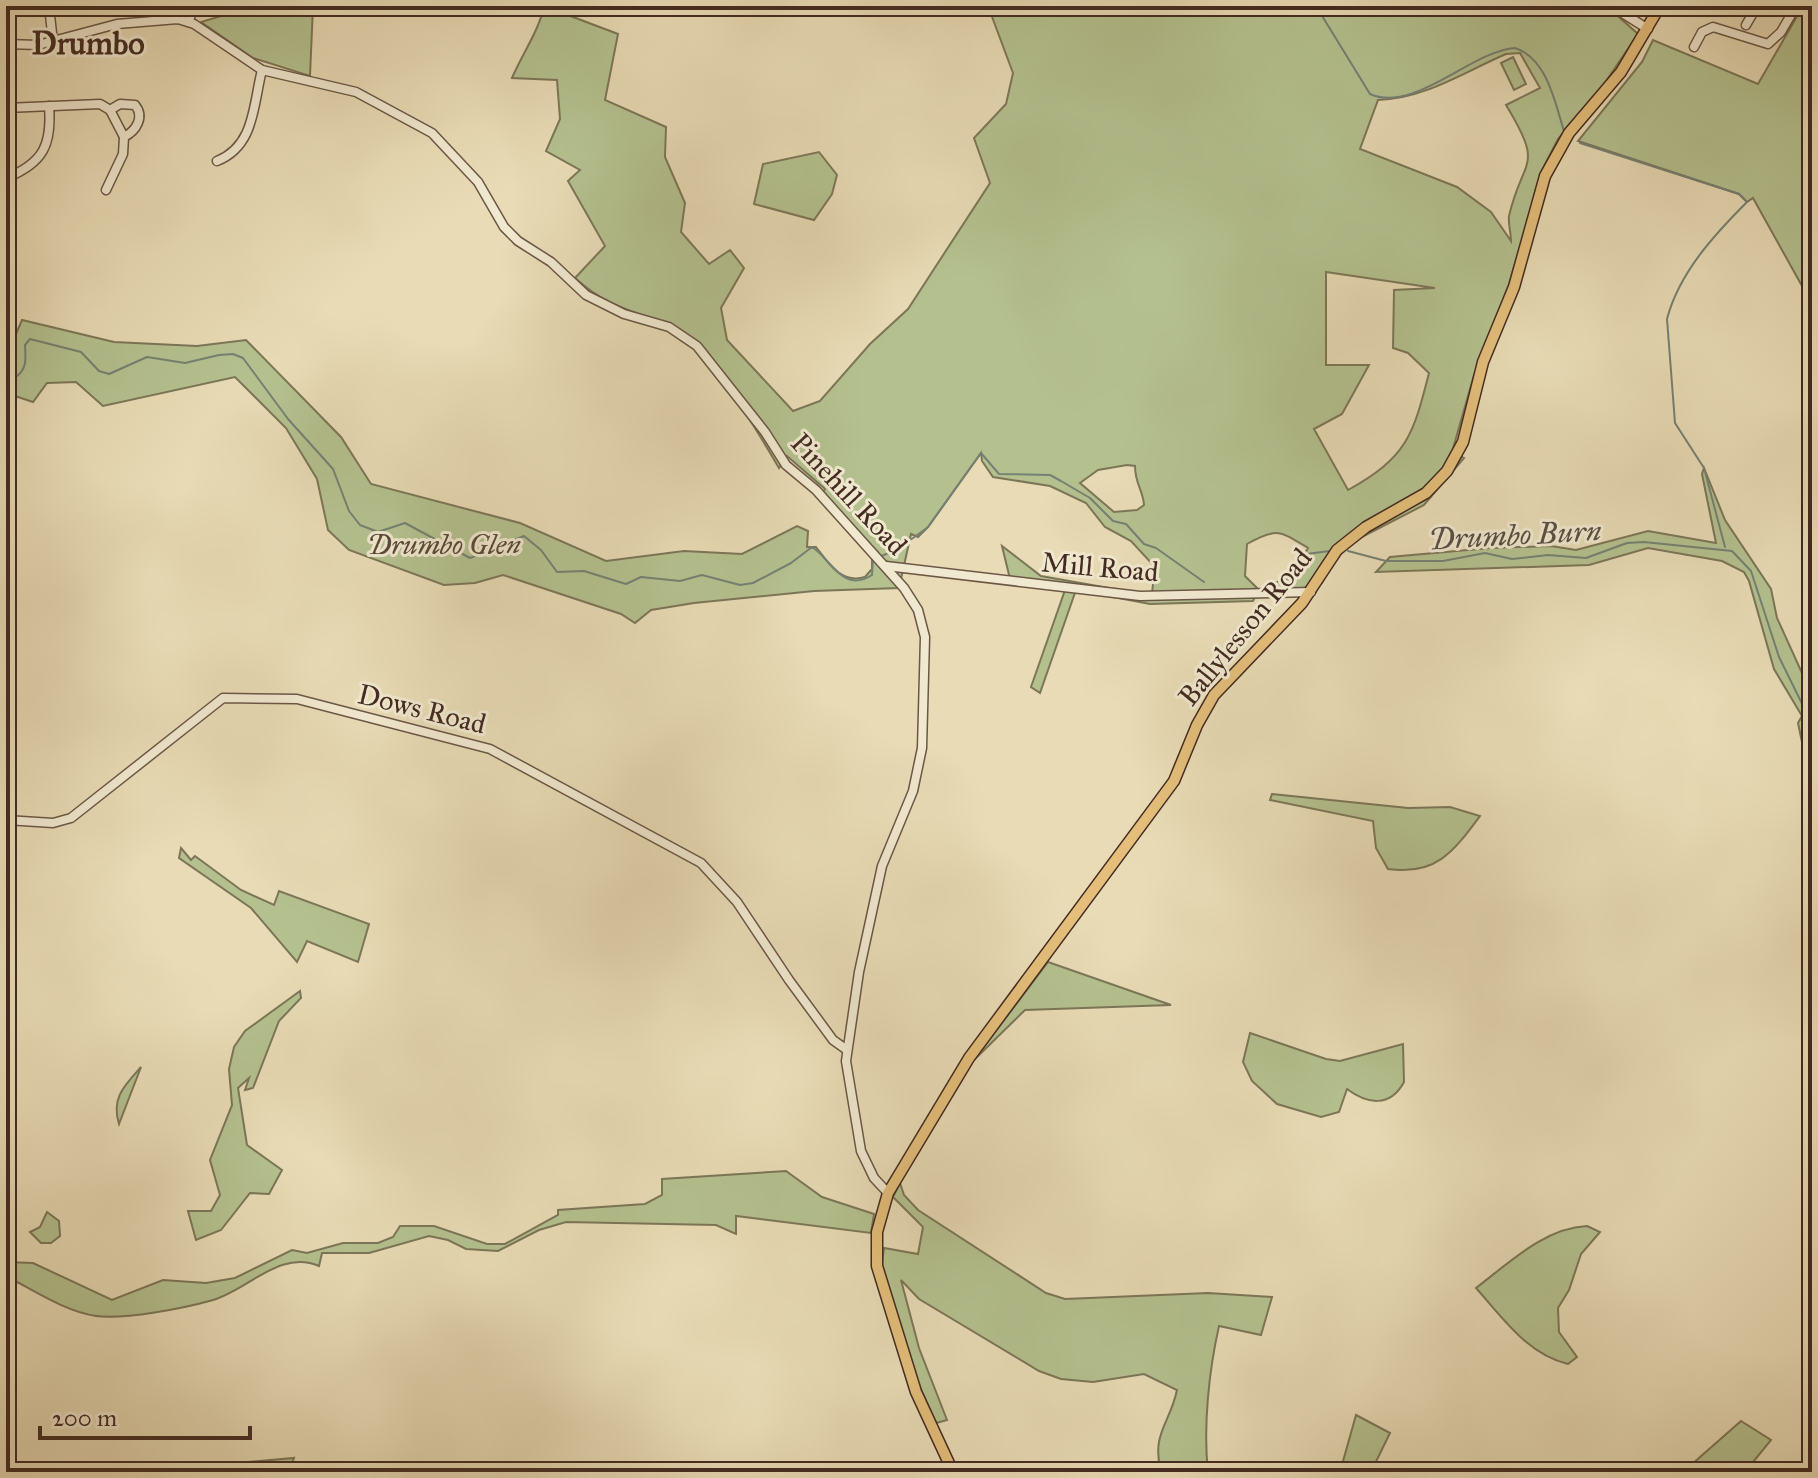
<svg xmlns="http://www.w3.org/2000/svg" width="1818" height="1478" font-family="'IM FELL Great Primer',serif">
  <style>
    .green { fill: #b4c18f; stroke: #7c7658; stroke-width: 2; fill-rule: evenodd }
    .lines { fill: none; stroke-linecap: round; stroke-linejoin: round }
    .stream { stroke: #758174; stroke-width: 2 }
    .minor-casing { stroke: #6c5747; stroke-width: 11 }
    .major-casing { stroke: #432b22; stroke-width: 13 }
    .minor { stroke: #f0e8cf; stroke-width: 8 }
    .major { stroke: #e4be7a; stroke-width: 10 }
    .labels { text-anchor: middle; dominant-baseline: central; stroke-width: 6; stroke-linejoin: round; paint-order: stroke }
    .street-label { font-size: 28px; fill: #432b22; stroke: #f0e8cf }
    .park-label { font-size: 28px; font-style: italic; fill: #5a4938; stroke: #f0e8cf }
    .water-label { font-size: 30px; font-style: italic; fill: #584f44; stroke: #f0e8cf }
    .quarter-label { font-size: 32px; font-weight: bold; fill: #432b22; stroke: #f0e8cf }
  </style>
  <rect width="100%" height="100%" fill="#e8dbb5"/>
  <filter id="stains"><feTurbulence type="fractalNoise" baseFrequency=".0025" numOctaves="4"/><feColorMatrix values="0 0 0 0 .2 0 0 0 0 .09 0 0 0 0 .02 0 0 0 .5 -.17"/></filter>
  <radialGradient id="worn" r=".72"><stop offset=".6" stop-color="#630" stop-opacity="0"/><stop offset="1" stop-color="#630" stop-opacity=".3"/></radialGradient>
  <!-- green -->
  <g class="green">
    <polygon points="254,6 313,6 310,76 253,58 201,22"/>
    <path d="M544,6L618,34L605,100L666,127L665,157L685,203L681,232L709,264L730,250L744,268L721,308L727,340L793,411L820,401L870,344L908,309L990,183L974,138L1006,104L1013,73L988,6H1612L1610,9L1638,34L1602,87L1558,139L1543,168L1509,284L1474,375L1452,452L1464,458L1424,505L1354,541L1331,564L1322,583L1306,589H1272V584L1291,577L1308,548C1280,531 1277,527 1247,544L1245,576L1259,590L1253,601L1150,604L1076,590L1040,693L1031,687L1065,590L1011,583L1002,546L1041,576L1137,593H1152L1155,567L1131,541L1105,527L1086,503L1050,486L993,477L982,461L981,453L928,527L918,537L911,534L899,588L814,591L694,603L651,610L635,623L621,614L503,575L475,583L444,585L349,550L328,530L317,479L286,428L235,377L103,406L76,382L47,383L33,402L6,393V357L22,320L114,342L197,346L246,340L341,437L371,484L520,523L606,561L684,551L742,554L797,526L808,531L807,547H816C829,564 841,584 865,577L872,569V557L820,498L825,489L787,456L779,468C752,422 722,371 681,337L682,331C639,310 614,313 575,278L605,246L568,181L580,170L546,151L560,119L557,80L512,78C522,54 539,31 544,6ZM1520,53L1540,88L1506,105C1545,169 1523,156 1509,216C1508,224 1511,233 1511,241L1491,212L1457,187L1360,149L1378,100C1424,99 1464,72 1506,54ZM1326,272L1435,288L1394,290L1393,348L1408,353L1429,373C1413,436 1407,457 1348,490L1314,429L1342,414L1369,365H1326ZM1127,465L1135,466C1135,484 1143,490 1144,505L1137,510L1114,512L1080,483L1098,470Z"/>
    <polygon points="1803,6 1812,8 1812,304 1753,198 1747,202 1739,194 1578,141 1642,62 1653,40 1758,84"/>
    <polygon points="1513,57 1526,84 1514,90 1501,63"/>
    <polygon points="819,152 837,175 832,194 814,220 754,204 763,164"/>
    <polygon points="1704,468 1725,520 1771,589 1777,618 1812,695 1812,766 1804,752 1798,723 1802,716 1774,669 1749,581 1744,572 1722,561 1648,548 1589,565 1376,572 1390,557 1490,548 1551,546 1576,550 1648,531 1716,543 1702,474"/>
    <path d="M1272,794L1408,808L1450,807L1480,816C1454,851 1436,876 1388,869L1376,848L1373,821L1270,800Z"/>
    <polygon points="181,848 191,860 195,856 241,890 274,905 279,891 369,924 358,962 307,941 297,962 251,908 179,858"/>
    <polygon points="1048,962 1171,1005 1025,1010 973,1061"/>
    <polygon points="300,991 301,998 279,1021 253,1088 245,1090 249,1078 238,1088 247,1145 282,1170 269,1194 250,1193 221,1230 196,1240 188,1211 211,1211 220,1195 210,1160 232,1105 229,1069 234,1047 245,1031"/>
    <path d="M1250,1033L1326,1059L1340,1061L1403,1044L1404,1082C1390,1108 1367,1104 1347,1089L1339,1112L1321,1117L1277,1104L1252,1081L1243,1062Z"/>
    <path d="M141,1067L119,1124C111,1098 124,1086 141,1067Z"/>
    <path d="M786,1171L822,1197L874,1214L871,1233L736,1216V1234L716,1225L566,1222L539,1230L498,1251L466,1249L448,1240L429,1236L369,1253H322L319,1266C281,1249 249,1289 213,1300C185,1308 124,1320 96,1316C66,1312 33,1290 6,1276V1262L33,1263L112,1300L163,1280L206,1283L235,1278L292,1250L307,1253L343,1243H378L393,1237L400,1226H434L487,1244H505L558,1215V1210L645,1204L662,1195V1179Z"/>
    <path d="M900,1183L904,1195L918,1210L1046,1293L1065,1299L1208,1293L1272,1297L1261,1335L1219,1326C1209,1370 1203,1427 1208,1472H1161C1151,1433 1170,1424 1177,1390L1144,1374L1093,1382L1061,1379L1039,1371L919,1299L901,1280L919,1348L947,1420L936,1423L909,1363L882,1264L884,1248L918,1254L923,1227L893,1197Z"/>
    <polygon points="47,1212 59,1221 60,1236 51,1243 41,1243 30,1232 40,1227"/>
    <path d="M1587,1226L1600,1232L1581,1254L1569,1290L1558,1308L1559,1332L1577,1357L1568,1364C1527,1354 1503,1318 1476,1288C1509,1263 1544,1228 1587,1226Z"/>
    <polygon points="1356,1415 1390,1433 1371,1472 1340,1472"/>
    <polygon points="1741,1421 1771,1440 1745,1472 1683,1472"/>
    <polygon points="294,1458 289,1472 192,1472 192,1467"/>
  </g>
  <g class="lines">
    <!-- stream -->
    <g class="stream">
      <path d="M1316,6L1370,94C1414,114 1471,51 1515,48C1547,58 1555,103 1564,131"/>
      <path d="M1580,143L1739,194L1747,202C1714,235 1679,273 1667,319L1675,423L1704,468L1725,547"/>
      <path d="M6,376L14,378C27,371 26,359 25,345L30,339L81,352L99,371L109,374L147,357L185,363L219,355L233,354L243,358L288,419L333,469L349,511L360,525L378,532L405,523L470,558L524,536L541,550L557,572L584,571L626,584L641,577L680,581L702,575L740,585L753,583L791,563L812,547C831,559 843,594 872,575L873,560"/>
      <polyline points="1348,551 1386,561 1443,561 1485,553 1512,559 1548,555 1586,558 1627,543 1644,542 1732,551 1751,571 1779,657 1812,724"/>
      <polyline points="1306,554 1330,551"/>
      <polyline points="879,557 898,549 928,527 981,453 999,474 1050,475 1061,481 1090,498 1113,521 1126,524 1144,544 1156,548 1204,582"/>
    </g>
    <defs>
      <g id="minor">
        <polyline points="49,6 53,42"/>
        <polyline points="173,6 178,19"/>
        <polyline points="1623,6 1624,14 1648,29"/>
        <polyline points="189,22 193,6"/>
        <polyline points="1746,25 1757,6"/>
        <polyline points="6,44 38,45 117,24 178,19 194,24 262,70 356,92 432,133 478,182 504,227 518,241 551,262 586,295 624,314 669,327 697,346 765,432 786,465 816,490 904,588 918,610 925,637 922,748 913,791 882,866 859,972 846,1061 861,1151 874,1178 888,1193"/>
        <polyline points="1694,47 1702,32 1713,27 1768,44 1781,32 1796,6"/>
        <path d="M6,108L100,104L110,110L120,104L135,105C145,117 136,131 124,137L123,154L106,190"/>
        <polyline points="110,110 124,137"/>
        <path d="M217,161C255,146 253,105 262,70"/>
        <path d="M6,178C44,163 52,144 49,106"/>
        <polyline points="886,566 1140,596 1311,592"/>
        <polyline points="6,820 53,823 71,818 223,698 297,699 490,749 701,863 737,902 789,980 833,1040 847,1050"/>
      </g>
      <polyline id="major" points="953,1472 916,1392 877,1266 877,1232 888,1193 969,1058 1174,781 1197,725 1214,695 1302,603 1337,550 1366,527 1426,493 1447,471 1463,442 1483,362 1514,287 1545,176 1569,133 1621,72 1660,6"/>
    </defs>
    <!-- minor casing -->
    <use href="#minor" class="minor-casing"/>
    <!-- major casing -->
    <use href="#major" class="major-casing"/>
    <!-- minor -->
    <use href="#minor" class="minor"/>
    <!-- major -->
    <use href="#major" class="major"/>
  </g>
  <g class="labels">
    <!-- street labels -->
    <g class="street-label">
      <text transform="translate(849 494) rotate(47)">Pinehill Road</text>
      <text transform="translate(1100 567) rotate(5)">Mill Road</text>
      <text transform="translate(1245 627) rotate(-51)">Ballylesson Road</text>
      <text transform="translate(422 709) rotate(14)">Dows Road</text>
    </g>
    <!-- park labels -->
    <g class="park-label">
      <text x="444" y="544">Drumbo Glen</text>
    </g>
    <!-- water labels -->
    <g class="water-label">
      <text transform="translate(1515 535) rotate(-3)">Drumbo Burn</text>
    </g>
    <!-- quarter labels -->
    <g class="quarter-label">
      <text x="88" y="43">Drumbo</text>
    </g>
  </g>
  <!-- margin -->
  <rect width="1818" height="1478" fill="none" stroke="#e8dbb5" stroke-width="32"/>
  <rect x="8" y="8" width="1802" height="1462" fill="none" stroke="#432b22" stroke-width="4"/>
  <rect x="16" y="16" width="1786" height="1446" fill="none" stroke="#432b22" stroke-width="2"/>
  <!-- scale -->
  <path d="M40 1426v12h210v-12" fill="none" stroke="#432b22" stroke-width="4"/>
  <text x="52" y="1426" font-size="24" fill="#432b22" stroke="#f0e8cf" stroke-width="6" paint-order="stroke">200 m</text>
  <rect width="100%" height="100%" filter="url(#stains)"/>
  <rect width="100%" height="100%" fill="url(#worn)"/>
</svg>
